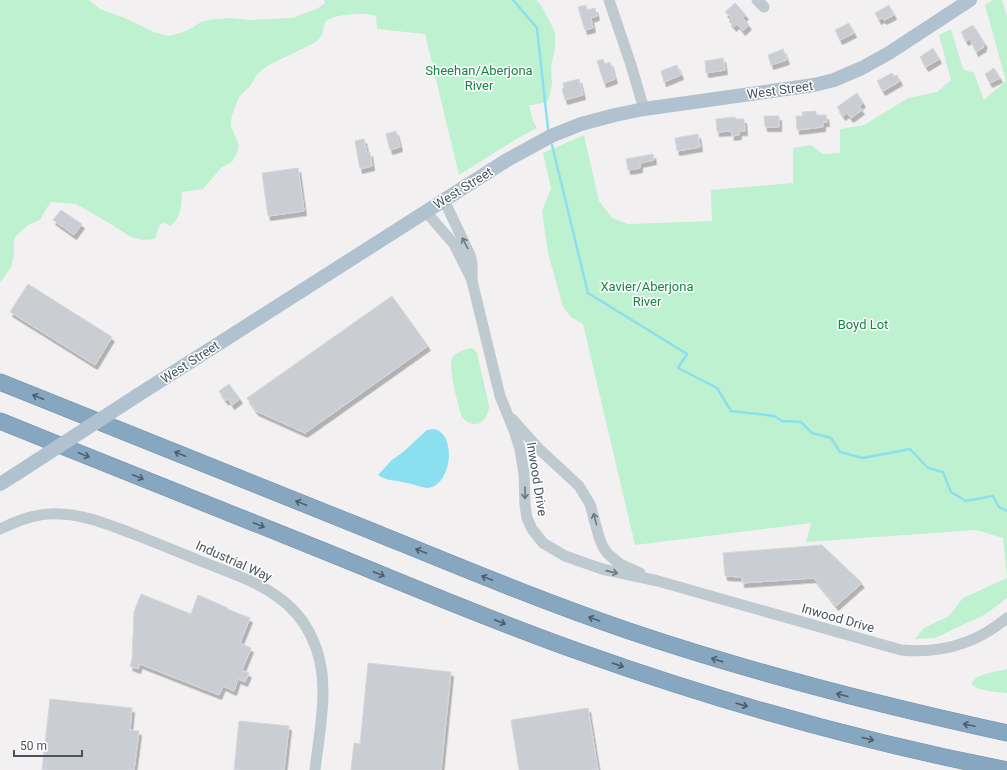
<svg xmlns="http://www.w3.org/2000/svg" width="1007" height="770" font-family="Roboto,sans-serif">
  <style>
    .green { fill: #bef1cf }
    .water { fill: #8ae0ef }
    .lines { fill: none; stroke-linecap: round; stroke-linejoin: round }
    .stream { stroke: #8ae0ef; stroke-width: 2.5 }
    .building { fill: #caced3; stroke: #d4d7dc; filter: url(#shadow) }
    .highway-casing { stroke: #7291ac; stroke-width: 17 }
    .minor { stroke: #bec9d0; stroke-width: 11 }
    .major { stroke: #b0c2d0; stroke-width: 14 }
    .highway { stroke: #87a6c0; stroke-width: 16 }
    .major-bridge { stroke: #b0c2d0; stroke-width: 14 }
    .oneway { stroke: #6b7881 }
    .oneway2 { stroke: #4e5d69 }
    .labels { text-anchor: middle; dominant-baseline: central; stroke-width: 3; stroke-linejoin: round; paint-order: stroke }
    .park-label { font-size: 13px; fill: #158345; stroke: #fff }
    .street-label { font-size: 13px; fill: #48555f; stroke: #fff }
  </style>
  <defs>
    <filter id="shadow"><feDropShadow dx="2.5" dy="4.5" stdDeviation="0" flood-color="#0004"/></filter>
  </defs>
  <rect width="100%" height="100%" fill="#f3f0f1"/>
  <!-- green -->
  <g class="green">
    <path d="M0,0H89L100,9L125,18L154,32L169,36L180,33L190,29L201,22L209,20L230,18L249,20L292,18L317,9L325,3L324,0H536L541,5L555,32V48L551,67L552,85L549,98L547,102L532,105H529L533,121L537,128L518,138L459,175L425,34L377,29L376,16C368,12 335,14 327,20C323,23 324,30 322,35C321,37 318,40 316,42L267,66L257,74L251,85L239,97L232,115L231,122V126L239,145L237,153L232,162L221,168L203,189L182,192C182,204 181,217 171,226L164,223L160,224L155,239L143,240L131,237L104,220L76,204L51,202L46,209L40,220L28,225L16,236L14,240V256L11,267L0,283Z"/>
    <polygon points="993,0 1002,0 1007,16 1007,598 986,614 935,638 915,639 924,628 949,616 963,598 1007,578 1003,538 976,530 806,542 811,523 635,545 583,324 571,317 563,307 548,253 542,211 551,188 543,153 584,135 599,201 612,218 628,224 712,221 711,190 793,183 793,148 811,145 823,154 840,153 840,129 864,125 908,98 937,92 951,80 939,35 951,29 963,69 974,73 984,100 1006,81 985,5"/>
    <path d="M472,348L474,349L477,353L489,406C488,423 474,431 462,417C458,408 448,365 452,358C456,352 465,349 472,348Z"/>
    <path d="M1007,669V693C996,692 980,691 972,685V682C979,673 996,672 1007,669Z"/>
  </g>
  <!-- water -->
  <path class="water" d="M433,429C457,432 453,485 428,488C422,488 414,484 407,483C396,480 386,481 378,475L392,460L403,452L427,430Z"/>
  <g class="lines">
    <!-- stream -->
    <g class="stream">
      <polyline points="513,0 537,28 548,129"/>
      <polyline points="552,145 588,293 687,354 678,368 717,388 731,411 774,416 782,421 801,422 812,433 831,438 840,452 863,458 910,449 928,468 943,472 951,492 966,501 993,496 999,507 1007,511"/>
    </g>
  </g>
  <!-- building -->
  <g class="building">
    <polygon points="735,3 746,15 743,18 749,25 743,31 737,24 734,27 729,21 732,18 725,12"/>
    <polygon points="586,5 587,10 595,8 597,16 591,18 593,28 585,30 578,7"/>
    <polygon points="889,5 894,15 884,20 882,18 879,20 875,13"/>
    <polygon points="849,23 854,33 840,40 835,30"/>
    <polygon points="973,25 985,44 983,45 984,47 976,52 970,39 966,41 961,32"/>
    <polygon points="933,48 939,59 926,67 920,57"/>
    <polygon points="783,49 787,60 771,65 768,55"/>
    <polygon points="723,58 725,70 706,73 705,61"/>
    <polygon points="603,59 605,64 610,62 615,79 604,83 597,61"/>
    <polygon points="677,65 681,75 664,82 661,71"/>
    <polygon points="994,68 1000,78 990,83 985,74"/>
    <polygon points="892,73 894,76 897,75 900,81 883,91 877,81"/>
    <polygon points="579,79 583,95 565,100 562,89 564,88 563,83"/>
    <polygon points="857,93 863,103 859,106 862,110 851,118 847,113 843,116 837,107"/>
    <polygon points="816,111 816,115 826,115 827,122 823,122 823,127 797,130 796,116 803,116 802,112"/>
    <polygon points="764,116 779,116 779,127 765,127"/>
    <polygon points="735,117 736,119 744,119 745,131 739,131 739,135 732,136 731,131 717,132 716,119"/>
    <polygon points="396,131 400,147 390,150 386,134"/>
    <polygon points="698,134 700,147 677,151 675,138"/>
    <polygon points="364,139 367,153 370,152 372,166 360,169 355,141"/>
    <polygon points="653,154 654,160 640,163 640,168 628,170 626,159"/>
    <polygon points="298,168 304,211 268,216 262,173"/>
    <polygon points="61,210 82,224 74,235 53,220"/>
    <polygon points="28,284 112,337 95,365 10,312"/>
    <polygon points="392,296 428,346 305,433 256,411 247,398"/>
    <polygon points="229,384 240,399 232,405 228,399 226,401 219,391"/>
    <polygon points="822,545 862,583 836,606 814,578 742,583 742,577 725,576 723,553"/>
    <polygon points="141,594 191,614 198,595 228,608 227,609 250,618 240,643 251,648 242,670 249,673 245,682 238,679 234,691 223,686 219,695 140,664 138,669 130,666 132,660 134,612"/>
    <polygon points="368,663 451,672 441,770 351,770 354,743 360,744"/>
    <polygon points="50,699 132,708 130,730 139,731 134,770 42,770"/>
    <polygon points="588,708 598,770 519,770 511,720"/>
    <polygon points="239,721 289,726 284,770 234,770"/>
  </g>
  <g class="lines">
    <defs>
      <g id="highway">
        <path d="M0,382C123,431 246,481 369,530C455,565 541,601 629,631C753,673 879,705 1007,733"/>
        <path d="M0,421C106,464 212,506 319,549C406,584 494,622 583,653C721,702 863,742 1007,770"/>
      </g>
    </defs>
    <!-- highway casing -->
    <use href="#highway" class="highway-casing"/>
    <!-- minor -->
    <g class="minor">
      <polyline points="609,0 631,65 644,109"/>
      <polyline points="757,0 764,7"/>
      <path d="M444,200L470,255L472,263V281L500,396L515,433L520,449L524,474L525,505L527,518L532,529L543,543L565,556L602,569L658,581L901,650C941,654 976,644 1007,618"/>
      <polyline points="426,212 454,244 472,280"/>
      <polyline points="512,419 538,448 579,486 590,504 599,537 603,547 608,554 620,564 640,573"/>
      <path d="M0,529C19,520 39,512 61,514C85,515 109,525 131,533C154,542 176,551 198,560C225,571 255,580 278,597C292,607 304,621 311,636C332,677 320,726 315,770"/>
    </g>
    <!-- major -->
    <g class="major">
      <polyline points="138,395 507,160 551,136 581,124 615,115 644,109 814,85 834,80 862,68 889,53 970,0"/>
      <polyline points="0,484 16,474"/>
    </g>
    <!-- highway -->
    <use href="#highway" class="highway"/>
    <!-- major-bridge -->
    <polyline class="major-bridge" points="16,474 138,395"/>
  </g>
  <!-- one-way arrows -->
  <defs><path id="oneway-shaft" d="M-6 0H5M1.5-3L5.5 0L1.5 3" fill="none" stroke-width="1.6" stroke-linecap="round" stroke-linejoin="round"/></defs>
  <g class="oneway">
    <use href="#oneway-shaft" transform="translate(465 243) rotate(-117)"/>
    <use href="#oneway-shaft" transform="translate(525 493) rotate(90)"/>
    <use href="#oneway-shaft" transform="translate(595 519) rotate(-105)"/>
    <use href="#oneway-shaft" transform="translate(612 572) rotate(13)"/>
  </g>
  <g class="oneway2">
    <use href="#oneway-shaft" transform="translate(38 397) rotate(-158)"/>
    <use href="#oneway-shaft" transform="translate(180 454) rotate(-158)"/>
    <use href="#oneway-shaft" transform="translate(84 455) rotate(22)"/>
    <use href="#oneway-shaft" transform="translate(138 477) rotate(22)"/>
    <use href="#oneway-shaft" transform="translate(301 503) rotate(-158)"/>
    <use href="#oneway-shaft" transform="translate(259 525) rotate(22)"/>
    <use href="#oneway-shaft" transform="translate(421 551) rotate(-158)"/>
    <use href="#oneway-shaft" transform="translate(379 574) rotate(22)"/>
    <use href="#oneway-shaft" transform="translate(487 578) rotate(-158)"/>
    <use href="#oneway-shaft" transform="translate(594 619) rotate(-160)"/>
    <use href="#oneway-shaft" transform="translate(500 622) rotate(21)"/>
    <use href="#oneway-shaft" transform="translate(717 660) rotate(-162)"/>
    <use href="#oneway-shaft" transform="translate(618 665) rotate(19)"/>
    <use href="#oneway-shaft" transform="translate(842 695) rotate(-165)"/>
    <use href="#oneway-shaft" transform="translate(742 705) rotate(16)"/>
    <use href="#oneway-shaft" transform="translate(969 725) rotate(-168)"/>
    <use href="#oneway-shaft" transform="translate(868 739) rotate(14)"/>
  </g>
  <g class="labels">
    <!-- park labels -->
    <g class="park-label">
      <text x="479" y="70">Sheehan/Aberjona<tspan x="479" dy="15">River</tspan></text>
      <text x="647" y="286">Xavier/Aberjona<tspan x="647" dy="15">River</tspan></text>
      <text x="863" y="324">Boyd Lot</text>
    </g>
    <!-- street labels -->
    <g class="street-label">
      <text transform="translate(780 90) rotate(-8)">West Street</text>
      <text transform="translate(463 188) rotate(-32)">West Street</text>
      <text transform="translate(190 362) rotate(-33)">West Street</text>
      <text transform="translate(537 479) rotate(81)">Inwood Drive</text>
      <text transform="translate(234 561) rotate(24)">Industrial Way</text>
      <text transform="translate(838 618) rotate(16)">Inwood Drive</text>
    </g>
  </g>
  <!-- scale -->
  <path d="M14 750v6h68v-6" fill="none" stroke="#48555f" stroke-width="2"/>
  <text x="20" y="750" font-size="12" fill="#48555f" stroke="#ffffff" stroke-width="3" paint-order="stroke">50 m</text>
</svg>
